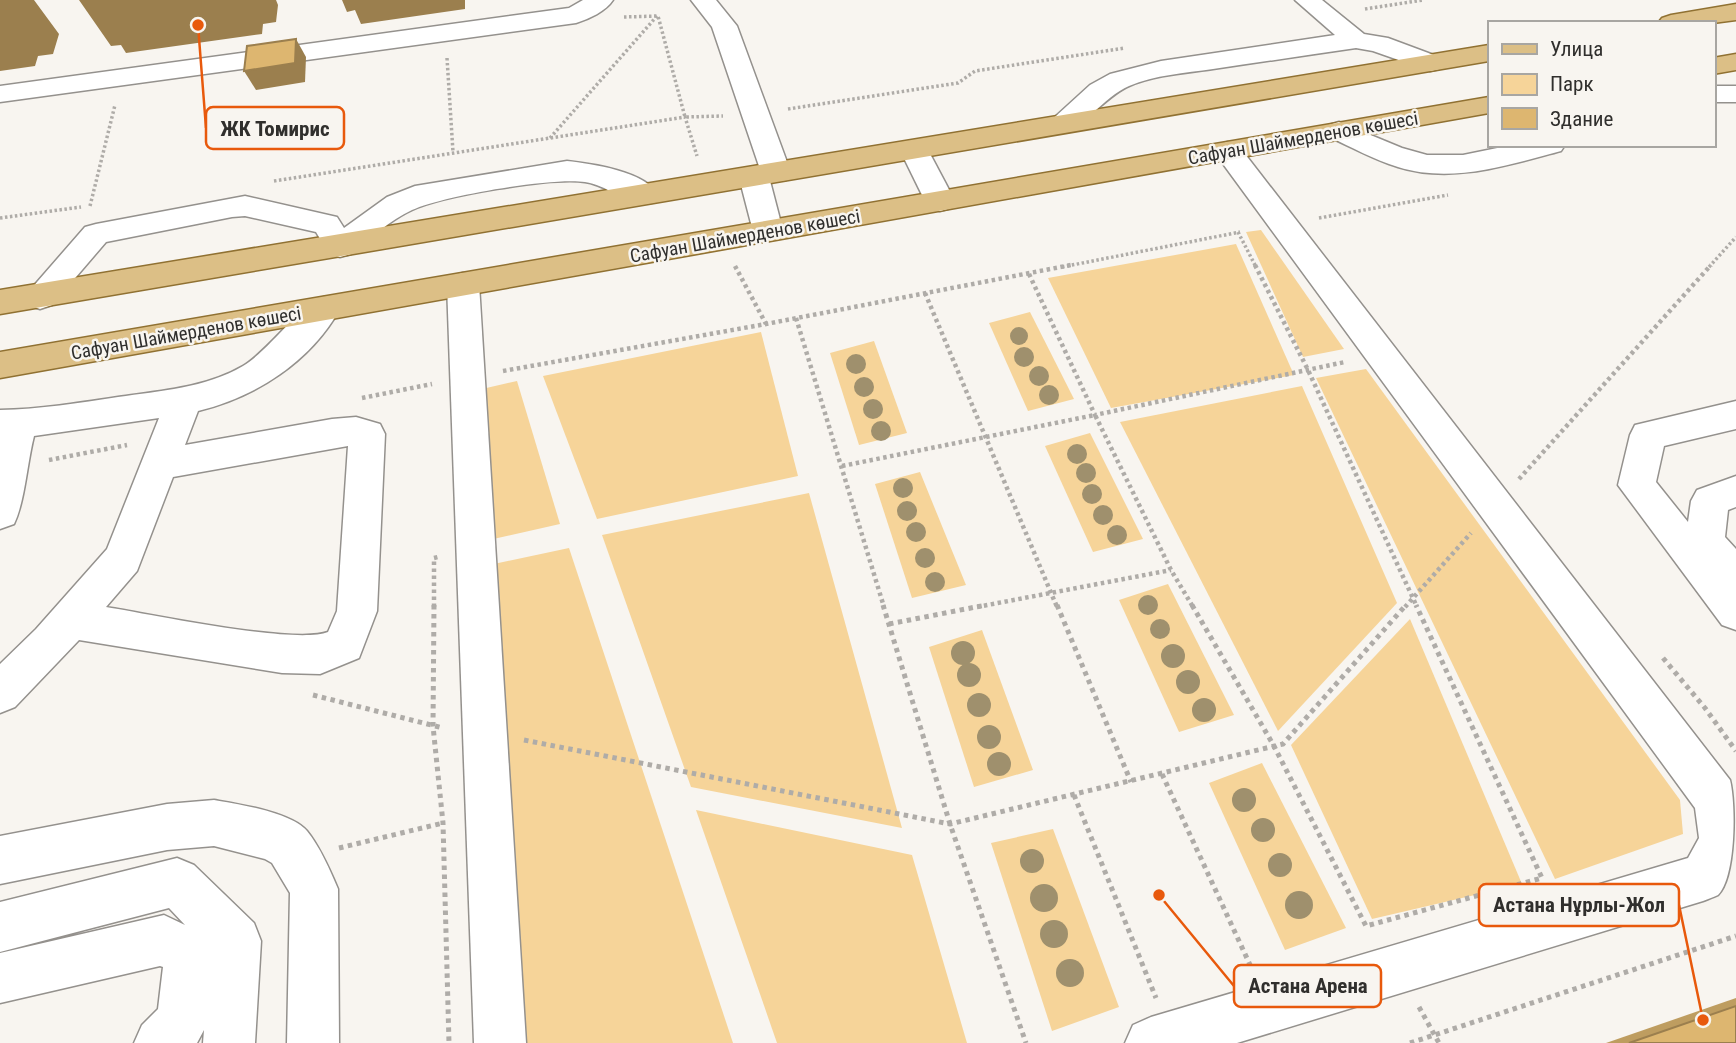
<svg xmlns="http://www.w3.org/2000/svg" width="1736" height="1043" font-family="'Roboto Condensed',sans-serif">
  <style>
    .green { fill: #f6d499 }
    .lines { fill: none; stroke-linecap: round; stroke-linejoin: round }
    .minor-casing { stroke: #94918d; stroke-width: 3 }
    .major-casing { stroke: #907132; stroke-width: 3 }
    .path-far2 { stroke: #afaca8; stroke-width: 3.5; stroke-dasharray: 2.5 2.5; stroke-linecap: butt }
    .path-far1 { stroke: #afaca8; stroke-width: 4.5; stroke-dasharray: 3.5 3.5; stroke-linecap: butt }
    .path { stroke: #afaca8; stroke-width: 5; stroke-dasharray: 4.5 4.5; stroke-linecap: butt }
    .minor { fill: #fff; fill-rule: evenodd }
    .major { fill: #dcbf86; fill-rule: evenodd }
    .tree { fill: #9f906d }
    .wall { fill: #be9d60 }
    .shaded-wall { fill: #9b7f4e }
    .building { fill: #ddb670; stroke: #9b7f4e; stroke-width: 2 }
    .labels { text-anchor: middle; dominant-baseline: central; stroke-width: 5; stroke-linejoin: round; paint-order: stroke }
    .street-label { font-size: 19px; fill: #302f2d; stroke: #f8f5f0 }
    .leader { fill: none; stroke: #e8590c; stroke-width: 2.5 }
    .callout-dot { fill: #e8590c; stroke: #f8f5f0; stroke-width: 2.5 }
    .callout { fill: #f8f5f0; stroke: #e8590c; stroke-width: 2.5 }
    .callout-label { font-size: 21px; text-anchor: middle; font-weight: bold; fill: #302f2d }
  </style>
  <rect width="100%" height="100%" fill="#f8f5f0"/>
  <!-- green -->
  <g class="green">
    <polygon points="1261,230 1344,349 1303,357 1246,232"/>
    <polygon points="1236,244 1294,375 1111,408 1048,278"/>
    <polygon points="1030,312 1074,399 1028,411 989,323"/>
    <polygon points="761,332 798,476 597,519 543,376"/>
    <polygon points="874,341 907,433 859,445 830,353"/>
    <polygon points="1366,369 1680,800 1683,834 1555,879 1316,378"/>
    <polygon points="517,381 560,524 489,540 482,389"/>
    <polygon points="1302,386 1397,603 1278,731 1120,422"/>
    <polygon points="1090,433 1143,539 1093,552 1045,446"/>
    <polygon points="920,472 966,585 912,598 875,484"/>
    <polygon points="809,493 902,828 691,787 602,535"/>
    <polygon points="569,548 733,1043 517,1043 489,565"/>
    <polygon points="1168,584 1234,715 1179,732 1119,600"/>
    <polygon points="1410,619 1522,884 1372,919 1291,745"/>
    <polygon points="982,630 1033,770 974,787 929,647"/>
    <polygon points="1262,763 1346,928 1285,950 1209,783"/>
    <polygon points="696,810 912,855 967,1043 777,1043"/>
    <polygon points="1053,829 1119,1007 1052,1031 991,843"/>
  </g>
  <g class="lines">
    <defs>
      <g id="minor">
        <path d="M583,0H613C606,11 589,19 576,23L0,102V86L569,8Z"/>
        <polygon points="691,0 716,0 737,26 791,173 786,180 770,181 783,231 779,238 768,241 757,238 753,231 739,177 744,170 760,169 712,27"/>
        <path d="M1295,0H1322L1364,34L1388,38L1439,57L1443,63L1439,69L1430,71L1373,51L1356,48C1308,55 1261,62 1213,69C1185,73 1155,75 1129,86C1102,97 1077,139 1049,132L1045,126L1090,85L1110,74L1161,61L1335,35Z"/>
        <rect x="1713" y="86" width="23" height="16"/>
        <path d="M1339,122L1402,148L1427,155H1463L1512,145H1565L1561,151C1508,165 1452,184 1398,167C1374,160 1352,147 1329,137L1325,131L1329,125Z"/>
        <polygon points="914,141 924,144 928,150 955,201 951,208 940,211 929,208 925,201 900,150 904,144"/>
        <path d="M1228,142L1238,145L1730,780C1736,804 1736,877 1718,895C1714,897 1708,899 1703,901L1237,1043H1125L1133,1025L1151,1017L1688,858L1699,838L1695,808L1218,157L1214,151L1218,145Z"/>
        <path d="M567,161C593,164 644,171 659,195L655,202C630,209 609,185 585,182C552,177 442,196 412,210C390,220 370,239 351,254L340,257L329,254L316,232L245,216L232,217L106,242L52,305L40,309L28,305L24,297L85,227L96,224L245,196L337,217L344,228L387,197L415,186Z"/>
        <polygon points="463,273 474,276 479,284 526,1043 474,1043 447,284 452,276"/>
        <path d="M324,297L336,301L340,309C310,362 256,397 198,411L185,445L332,419L356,417L380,424L385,434L377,611L359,658L320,674L282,673L79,640L15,707L0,713V664L36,629L107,549L159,418L34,436C27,463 25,501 14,524L0,529V410C40,409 79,403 118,397C160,391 205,388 243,366C270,350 300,304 324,297ZM348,446L337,611L328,632C295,645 150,614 106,607L137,571L173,477Z"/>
        <polygon points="1736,401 1736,429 1664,446 1656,482 1688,522 1691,501 1697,490 1736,476 1736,507 1728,510 1725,537 1736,549 1736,630 1722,625 1618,485 1630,435 1635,425"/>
        <path d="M214,800C237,804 291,812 307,831C320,847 330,870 338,889L339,1043H287L290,893L272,863L265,859L214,846L167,850L0,884V836L167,804Z"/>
        <polygon points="177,858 194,865 254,923 261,941 255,1043 203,1043 204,1030 197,1043 134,1043 142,1025 158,1009 163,967 160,966 0,1003 0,953 164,915 185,925 169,908 0,952 0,902"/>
      </g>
      <g id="major">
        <polygon points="1736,4 1736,20 1713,23 1658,23 1662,18 1671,15"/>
        <polygon points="1489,45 1489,61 0,314 0,290"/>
        <polygon points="1736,54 1736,70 1713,74 1713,58"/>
        <polygon points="1489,97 1489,113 0,378 0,352"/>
      </g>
    </defs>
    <!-- minor casing -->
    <use href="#minor" class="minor-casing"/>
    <!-- major casing -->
    <use href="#major" class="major-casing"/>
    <!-- path-far2 -->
    <g class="path-far2">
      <polyline points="1365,9 1423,0"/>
      <polyline points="624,17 658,16 685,117 723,116"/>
      <polyline points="447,58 453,152"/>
      <polyline points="788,109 958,83 975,71 1125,48"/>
      <polyline points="550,138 657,16"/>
      <polyline points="274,181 685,117 697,156"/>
      <polyline points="90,206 115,105"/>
      <polyline points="0,218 81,207"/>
      <polyline points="1319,218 1448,195"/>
      <polyline points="1238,232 1256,267"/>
      <polyline points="1062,267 1240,232"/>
      <polyline points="1709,267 1736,237"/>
    </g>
    <!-- path-far1 -->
    <g class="path-far1">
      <polyline points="1255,265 1308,370 1417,607"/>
      <polyline points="735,266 766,324"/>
      <polyline points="1029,274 1095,415 1345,362"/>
      <polyline points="925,293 1057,607"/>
      <polyline points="796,318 884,607"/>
      <polyline points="503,371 766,324 1071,265"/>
      <polyline points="362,398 432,384"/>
      <polyline points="49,460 127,445"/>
      <polyline points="842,466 1095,415 1171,570 1193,607"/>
      <polyline points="1519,479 1711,265"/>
      <polyline points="434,607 434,558 438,557"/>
      <polyline points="977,607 1171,570"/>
      <polyline points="1405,607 1471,533"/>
    </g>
    <!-- path -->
    <g class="path">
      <polyline points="434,605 433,726 443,823 449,1043"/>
      <polyline points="883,605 950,824 1026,1043"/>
      <polyline points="1057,605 1131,782"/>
      <polyline points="1192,605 1274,746 1366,926 1542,878 1416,605"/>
      <polyline points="889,624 986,605"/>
      <polyline points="1663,658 1705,708 1736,751"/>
      <polyline points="313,695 443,728"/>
      <polyline points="524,740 950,824 1283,744 1406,605"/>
      <polyline points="1162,774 1251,967"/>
      <polyline points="1074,795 1156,998"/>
      <polyline points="339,848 443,823"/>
      <polyline points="1419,1007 1439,1043"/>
      <polyline points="1410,1043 1736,936"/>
    </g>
    <!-- minor -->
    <use href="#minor" class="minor"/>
    <!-- major -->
    <use href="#major" class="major"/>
  </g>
  <!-- trees -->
  <g class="tree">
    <circle cx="1019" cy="336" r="9"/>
    <circle cx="1024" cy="357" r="10"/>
    <circle cx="856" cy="364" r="10"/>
    <circle cx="1039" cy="376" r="10"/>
    <circle cx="864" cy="387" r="10"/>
    <circle cx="1049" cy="395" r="10"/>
    <circle cx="873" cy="409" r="10"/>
    <circle cx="881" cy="431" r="10"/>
    <circle cx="1077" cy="454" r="10"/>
    <circle cx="1086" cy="473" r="10"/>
    <circle cx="903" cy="488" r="10"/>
    <circle cx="1092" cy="494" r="10"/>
    <circle cx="907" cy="511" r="10"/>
    <circle cx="1103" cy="515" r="10"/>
    <circle cx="916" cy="532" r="10"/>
    <circle cx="1117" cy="535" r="10"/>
    <circle cx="925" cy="558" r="10"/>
    <circle cx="935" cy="582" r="10"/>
    <circle cx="1148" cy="605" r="10"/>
    <circle cx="1160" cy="629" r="10"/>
    <circle cx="963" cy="653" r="12"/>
    <circle cx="1173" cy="656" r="12"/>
    <circle cx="969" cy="675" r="12"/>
    <circle cx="1188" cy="682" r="12"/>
    <circle cx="979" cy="705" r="12"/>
    <circle cx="1204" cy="710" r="12"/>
    <circle cx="989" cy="737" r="12"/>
    <circle cx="999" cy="764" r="12"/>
    <circle cx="1244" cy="800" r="12"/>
    <circle cx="1263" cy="830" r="12"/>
    <circle cx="1032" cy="861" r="12"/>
    <circle cx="1280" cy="865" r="12"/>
    <circle cx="1044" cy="898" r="14"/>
    <circle cx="1299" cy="905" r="14"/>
    <circle cx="1054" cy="934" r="14"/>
    <circle cx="1070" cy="973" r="14"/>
  </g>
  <!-- wall -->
  <polygon class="wall" points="1736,998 1736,1043 1606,1043"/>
  <!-- shaded-wall -->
  <g class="shaded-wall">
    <polygon points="0,0 34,0 59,34 53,54 38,56 35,66 0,71"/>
    <polygon points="79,0 276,0 278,5 276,22 263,24 262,34 126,53 121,45 111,46"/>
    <polygon points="342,0 465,0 465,9 361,24 355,10 347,12"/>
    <polygon points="296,39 306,57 305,82 256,90 244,71"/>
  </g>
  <!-- building -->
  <g class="building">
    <polygon points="296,39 295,63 244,71 247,46"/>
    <polygon points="1736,1006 1736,1043 1629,1043"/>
  </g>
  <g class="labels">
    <!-- street labels -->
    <g class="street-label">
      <text transform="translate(1303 138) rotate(-10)">Сафуан Шаймерденов көшесі</text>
      <text transform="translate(745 236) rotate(-10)">Сафуан Шаймерденов көшесі</text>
      <text transform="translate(186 333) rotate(-10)">Сафуан Шаймерденов көшесі</text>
    </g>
  </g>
  <!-- callouts -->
  <path class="leader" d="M198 25L206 128M1703 1020L1679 905M1159 895L1234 986"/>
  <g class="callout-dot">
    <circle cx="198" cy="25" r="7"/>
    <circle cx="1703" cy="1020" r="7"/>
    <circle cx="1159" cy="895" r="7"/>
  </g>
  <g class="callout">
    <rect x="206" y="107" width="138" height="42" rx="7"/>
    <rect x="1479" y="884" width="200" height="42" rx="7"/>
    <rect x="1234" y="965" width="147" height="42" rx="7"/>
  </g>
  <g class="callout-label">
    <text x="275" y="136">ЖК Томирис</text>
    <text x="1579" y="912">Астана Нұрлы-Жол</text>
    <text x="1308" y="993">Астана Арена</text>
  </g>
  <!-- legend -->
  <rect x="1488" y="21" width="228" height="126" fill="#f8f5f0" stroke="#a8a6a2" stroke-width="2"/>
  <rect x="1502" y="44" width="35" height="10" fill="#dcbf86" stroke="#a8a6a2" stroke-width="2"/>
  <text x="1550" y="56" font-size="21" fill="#302f2d">Улица</text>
  <rect x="1502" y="74" width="35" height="21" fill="#f6d499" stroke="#a8a6a2" stroke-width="2"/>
  <text x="1550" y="91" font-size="21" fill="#302f2d">Парк</text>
  <rect x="1502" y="108" width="35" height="21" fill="#ddb670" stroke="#a8a6a2" stroke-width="2"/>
  <text x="1550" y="126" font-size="21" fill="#302f2d">Здание</text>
</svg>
